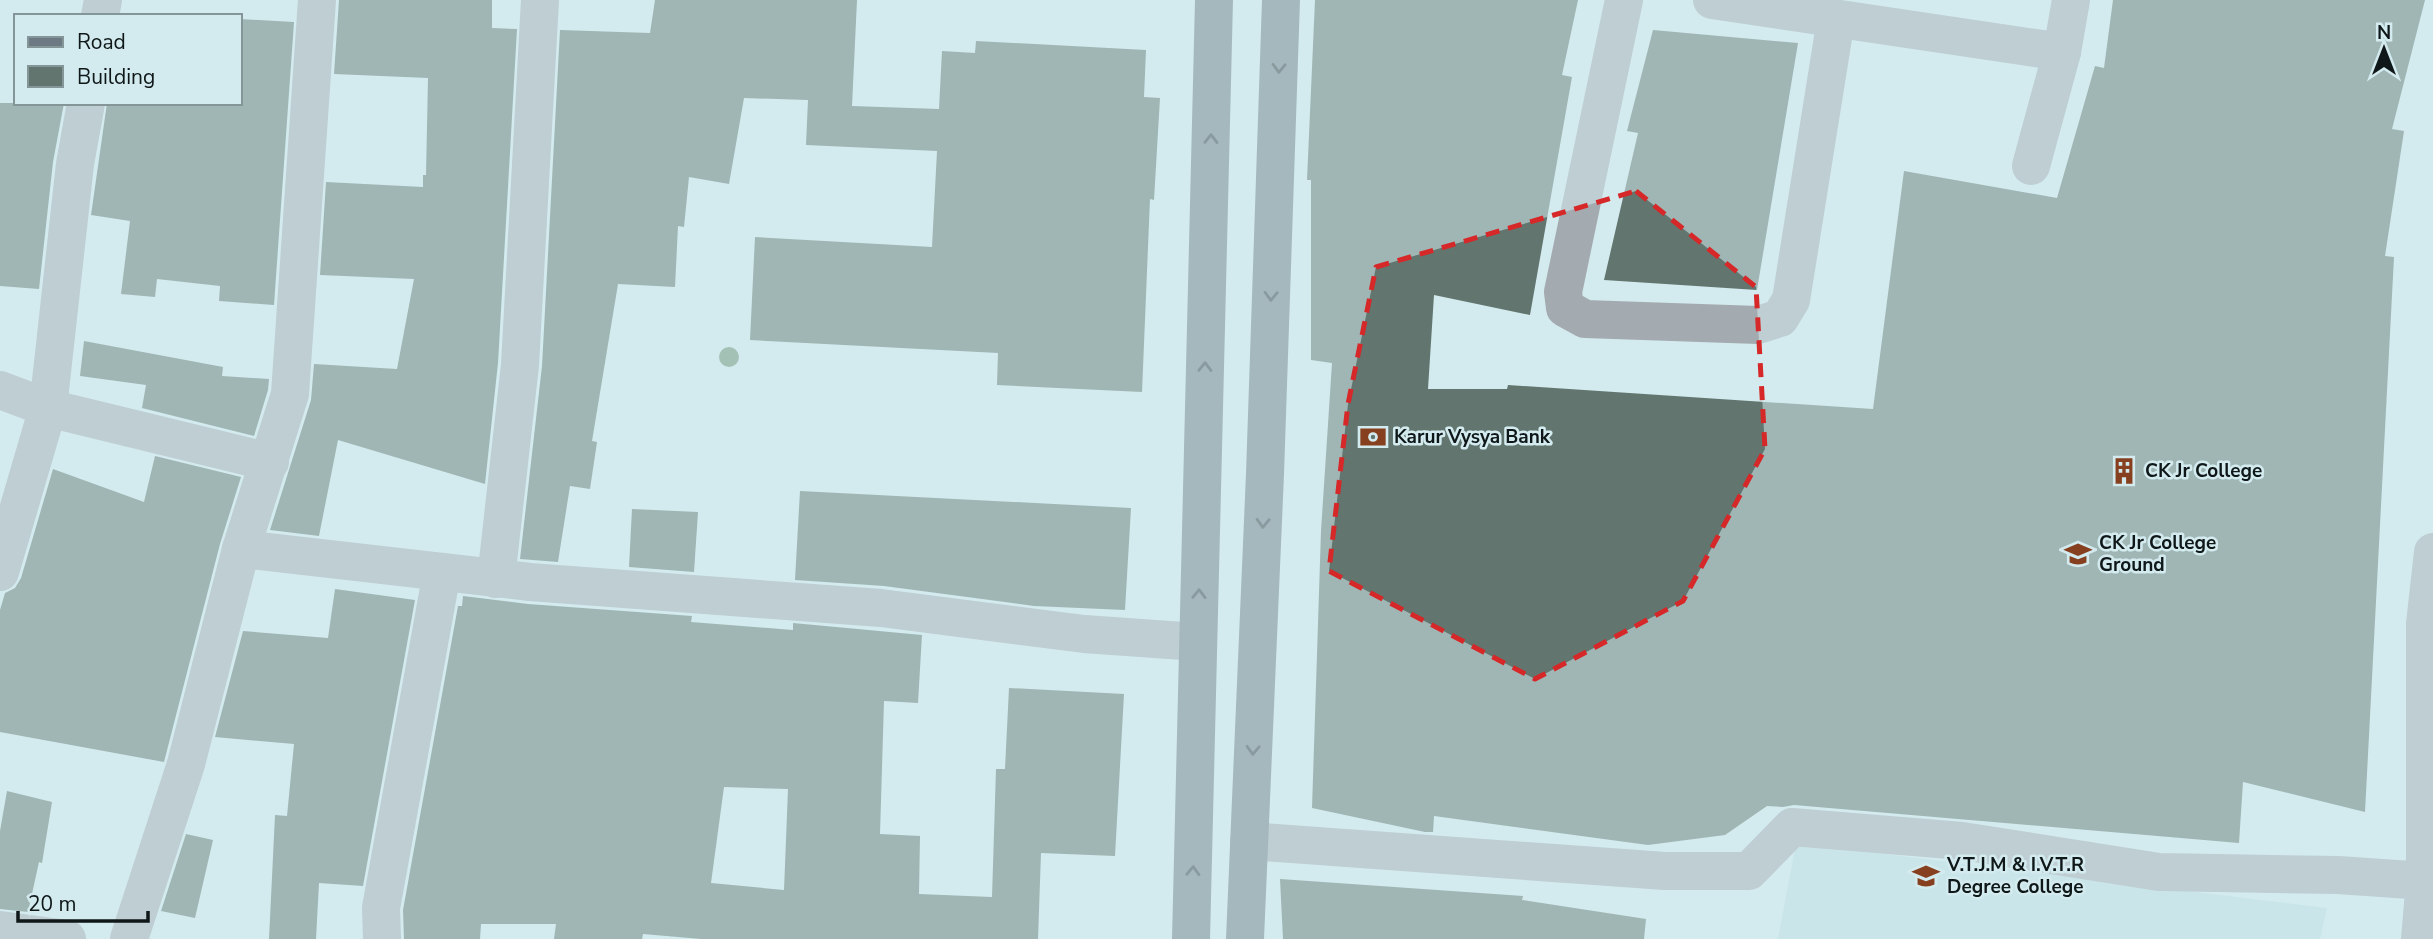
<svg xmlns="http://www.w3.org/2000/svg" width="2433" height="939" font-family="'Nunito Sans',sans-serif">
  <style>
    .built { fill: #bedee2 }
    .building { fill: #62766f; fill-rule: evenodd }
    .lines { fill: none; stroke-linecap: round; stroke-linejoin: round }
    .minor { stroke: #a4abb0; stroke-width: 38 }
    .major { stroke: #6d7a83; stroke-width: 38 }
    .tree { fill: #698e70 }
    .oneway { stroke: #303a3d }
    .marked { fill: none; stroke: #d62828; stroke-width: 5; stroke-dasharray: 14 9; stroke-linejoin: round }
    .labels { text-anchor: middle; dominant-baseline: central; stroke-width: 5; stroke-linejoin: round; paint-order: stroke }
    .poi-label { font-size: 19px; font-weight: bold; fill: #0f1718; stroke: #d3ebee; text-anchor: start }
  </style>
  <rect width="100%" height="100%" fill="#d3ebee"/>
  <!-- built -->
  <polygon class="built" points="1796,843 2327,908 2320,939 1778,939"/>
  <!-- building -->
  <g class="building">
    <polygon points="339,0 492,0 492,28 517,29 498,363 485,484 338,440 319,536 270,530 311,400 314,364 397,369 414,279 320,275 326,182 423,187 423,175 426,175 428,78 334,74"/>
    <polygon points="655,0 857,0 852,106 939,109 942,51 975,53 976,41 1146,50 1144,97 1160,98 1154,200 1150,199 1142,392 997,385 998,353 750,340 755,237 932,247 937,151 806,145 808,100 744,98 729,184 689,177 684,227 678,226 675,287 618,284 592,441 597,442 590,489 570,486 558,562 520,559 542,366 560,30 650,33"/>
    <polygon points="1315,0 1578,0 1562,75 1572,77 1530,315 1434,295 1428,389 1507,389 1508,385 1873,409 1904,171 2057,198 2095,66 2104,68 2113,0 2425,0 2392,129 2404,131 2385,256 2394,257 2365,812 2243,782 2239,843 1794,805 1783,807 1767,806 1725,835 1648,845 1434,816 1433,832 1425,832 1312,808 1321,531 1332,363 1311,360 1311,180 1307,180"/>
    <polygon points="240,19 294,22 274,305 219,301 220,286 157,279 155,297 121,294 130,221 91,215 107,103 240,103"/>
    <polygon points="1653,30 1798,43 1757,290 1604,280 1638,133 1627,131"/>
    <polygon points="0,103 64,103 53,162 39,289 0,286"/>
    <polygon points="84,341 223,367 222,376 269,379 268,390 254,436 142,408 146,385 80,376"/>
    <polygon points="155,456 241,477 220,544 164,762 0,732 0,610 5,593 15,588 21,578 53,469 144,502"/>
    <polygon points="800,491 1131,508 1125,610 1034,606 884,586 795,580"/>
    <polygon points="632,509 698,512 694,572 629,567"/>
    <polygon points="335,589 415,600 363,886 319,883 316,939 269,939 275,815 287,816 294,744 215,737 243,631 328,638"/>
    <path d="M463,596L528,604L692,616L691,622L793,630V623L922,635L918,703L884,701L880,834L920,836L919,894L992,897L996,769H1005L1009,688L1124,694L1115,856L1041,853L1038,939H701L643,934L642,939H554L556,924H481L480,939H404L403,910L458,606H462ZM724,787L788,789L784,890L711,883Z"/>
    <polygon points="7,791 52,802 42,863 39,862 28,912 0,909 0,831"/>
    <polygon points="186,834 213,840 195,918 161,911"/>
    <polygon points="1280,879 1523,896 1522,900 1646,919 1644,939 1283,939"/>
  </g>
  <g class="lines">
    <!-- minor -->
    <g class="minor">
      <polyline points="1624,0 1563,292 1565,308 1585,319 1758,325 1780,318 1791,300 1836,19"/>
      <polyline points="1712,0 2062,52"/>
      <polyline points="100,16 103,0"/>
      <polyline points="2031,166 2062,52 2071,0"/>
      <polyline points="0,390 48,408 270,462"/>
      <polyline points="241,549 290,394 317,0"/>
      <polyline points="0,572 48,408 75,164 86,103"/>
      <polyline points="496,579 520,365 540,0"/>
      <polyline points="1249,841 1665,871 1749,871 1792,827 1962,841 2159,872 2338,875 2425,881"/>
      <polyline points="0,930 67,939"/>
      <polyline points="129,939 186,764 241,549 530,582 881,608 1084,634 1198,642"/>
      <polyline points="382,939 381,908 442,572"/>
      <polyline points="2420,939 2425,881 2425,624 2433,552"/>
    </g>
    <!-- major -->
    <g class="major">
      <polyline points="1191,939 1214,0"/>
      <polyline points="1245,939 1265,474 1281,0"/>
    </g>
  </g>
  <!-- trees -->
  <circle class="tree" cx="729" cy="357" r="10"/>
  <!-- one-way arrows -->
  <defs><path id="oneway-chevron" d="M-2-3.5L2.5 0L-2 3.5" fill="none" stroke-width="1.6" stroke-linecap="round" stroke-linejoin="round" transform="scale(1.75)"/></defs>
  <g class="oneway">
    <use href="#oneway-chevron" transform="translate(1279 68) rotate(92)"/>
    <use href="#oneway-chevron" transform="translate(1211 139) rotate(-89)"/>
    <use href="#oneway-chevron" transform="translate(1271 296) rotate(92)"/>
    <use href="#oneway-chevron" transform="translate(1205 367) rotate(-89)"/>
    <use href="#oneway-chevron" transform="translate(1263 523) rotate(92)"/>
    <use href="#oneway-chevron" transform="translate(1199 594) rotate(-89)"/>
    <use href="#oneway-chevron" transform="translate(1253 750) rotate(92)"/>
    <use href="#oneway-chevron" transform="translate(1193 871) rotate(-88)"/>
  </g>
  <!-- marked area -->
  <path d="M0 0H2433V939H0ZM1636,191L1756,287L1765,449L1683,601L1535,679L1329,571L1348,404L1376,267Z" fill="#d3ebee" fill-opacity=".55" fill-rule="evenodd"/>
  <path class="marked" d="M1636,191L1756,287L1765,449L1683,601L1535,679L1329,571L1348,404L1376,267Z"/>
  <!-- icons -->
  <defs>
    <symbol id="bank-bare" viewBox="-9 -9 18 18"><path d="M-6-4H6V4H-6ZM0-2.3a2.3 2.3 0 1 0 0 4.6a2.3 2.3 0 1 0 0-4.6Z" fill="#87401f" stroke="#d3ebee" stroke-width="2.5" paint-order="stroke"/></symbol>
    <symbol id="building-bare" viewBox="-9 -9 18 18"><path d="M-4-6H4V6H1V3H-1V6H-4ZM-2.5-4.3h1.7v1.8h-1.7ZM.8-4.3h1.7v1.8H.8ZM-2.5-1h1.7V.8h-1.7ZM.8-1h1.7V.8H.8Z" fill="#87401f" stroke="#d3ebee" stroke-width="2.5" paint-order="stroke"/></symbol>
    <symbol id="university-bare" viewBox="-9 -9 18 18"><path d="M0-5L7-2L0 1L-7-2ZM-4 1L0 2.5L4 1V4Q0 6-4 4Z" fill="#87401f" stroke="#d3ebee" stroke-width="2.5" paint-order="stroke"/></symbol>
  </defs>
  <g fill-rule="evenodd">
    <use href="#bank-bare" x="1354" y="418" width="38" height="38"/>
    <use href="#building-bare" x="2105" y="452" width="38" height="38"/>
    <use href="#university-bare" x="2059" y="535" width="38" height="38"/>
    <use href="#university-bare" x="1907" y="857" width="38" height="38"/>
  </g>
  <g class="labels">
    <!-- poi labels -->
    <g class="poi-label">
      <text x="1394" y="437">Karur Vysya Bank</text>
      <text x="2145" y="471">CK Jr College</text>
      <text x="2099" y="543">CK Jr College<tspan x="2099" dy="22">Ground</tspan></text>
      <text x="1947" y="865">V.T.J.M &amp; I.V.T.R<tspan x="1947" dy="22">Degree College</tspan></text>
    </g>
  </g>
  <!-- legend -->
  <rect x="14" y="14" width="228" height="91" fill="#d3ebee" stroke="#859698" stroke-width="2"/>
  <rect x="28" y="37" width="35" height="10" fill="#6d7a83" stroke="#859698" stroke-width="2"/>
  <text x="77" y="49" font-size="21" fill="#0f1718">Road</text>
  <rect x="28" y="66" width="35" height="21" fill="#62766f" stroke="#859698" stroke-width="2"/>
  <text x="77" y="84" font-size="21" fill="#0f1718">Building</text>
  <!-- north arrow -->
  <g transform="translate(2384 49)" stroke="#d3ebee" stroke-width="5" paint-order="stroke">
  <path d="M0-5L12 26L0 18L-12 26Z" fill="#0f1718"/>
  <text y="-10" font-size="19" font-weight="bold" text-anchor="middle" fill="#0f1718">N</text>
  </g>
  <!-- scale -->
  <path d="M18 911v10h130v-10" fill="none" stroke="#0f1718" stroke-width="3.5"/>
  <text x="28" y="911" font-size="21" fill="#0f1718" stroke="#d3ebee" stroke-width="5" paint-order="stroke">20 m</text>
</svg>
